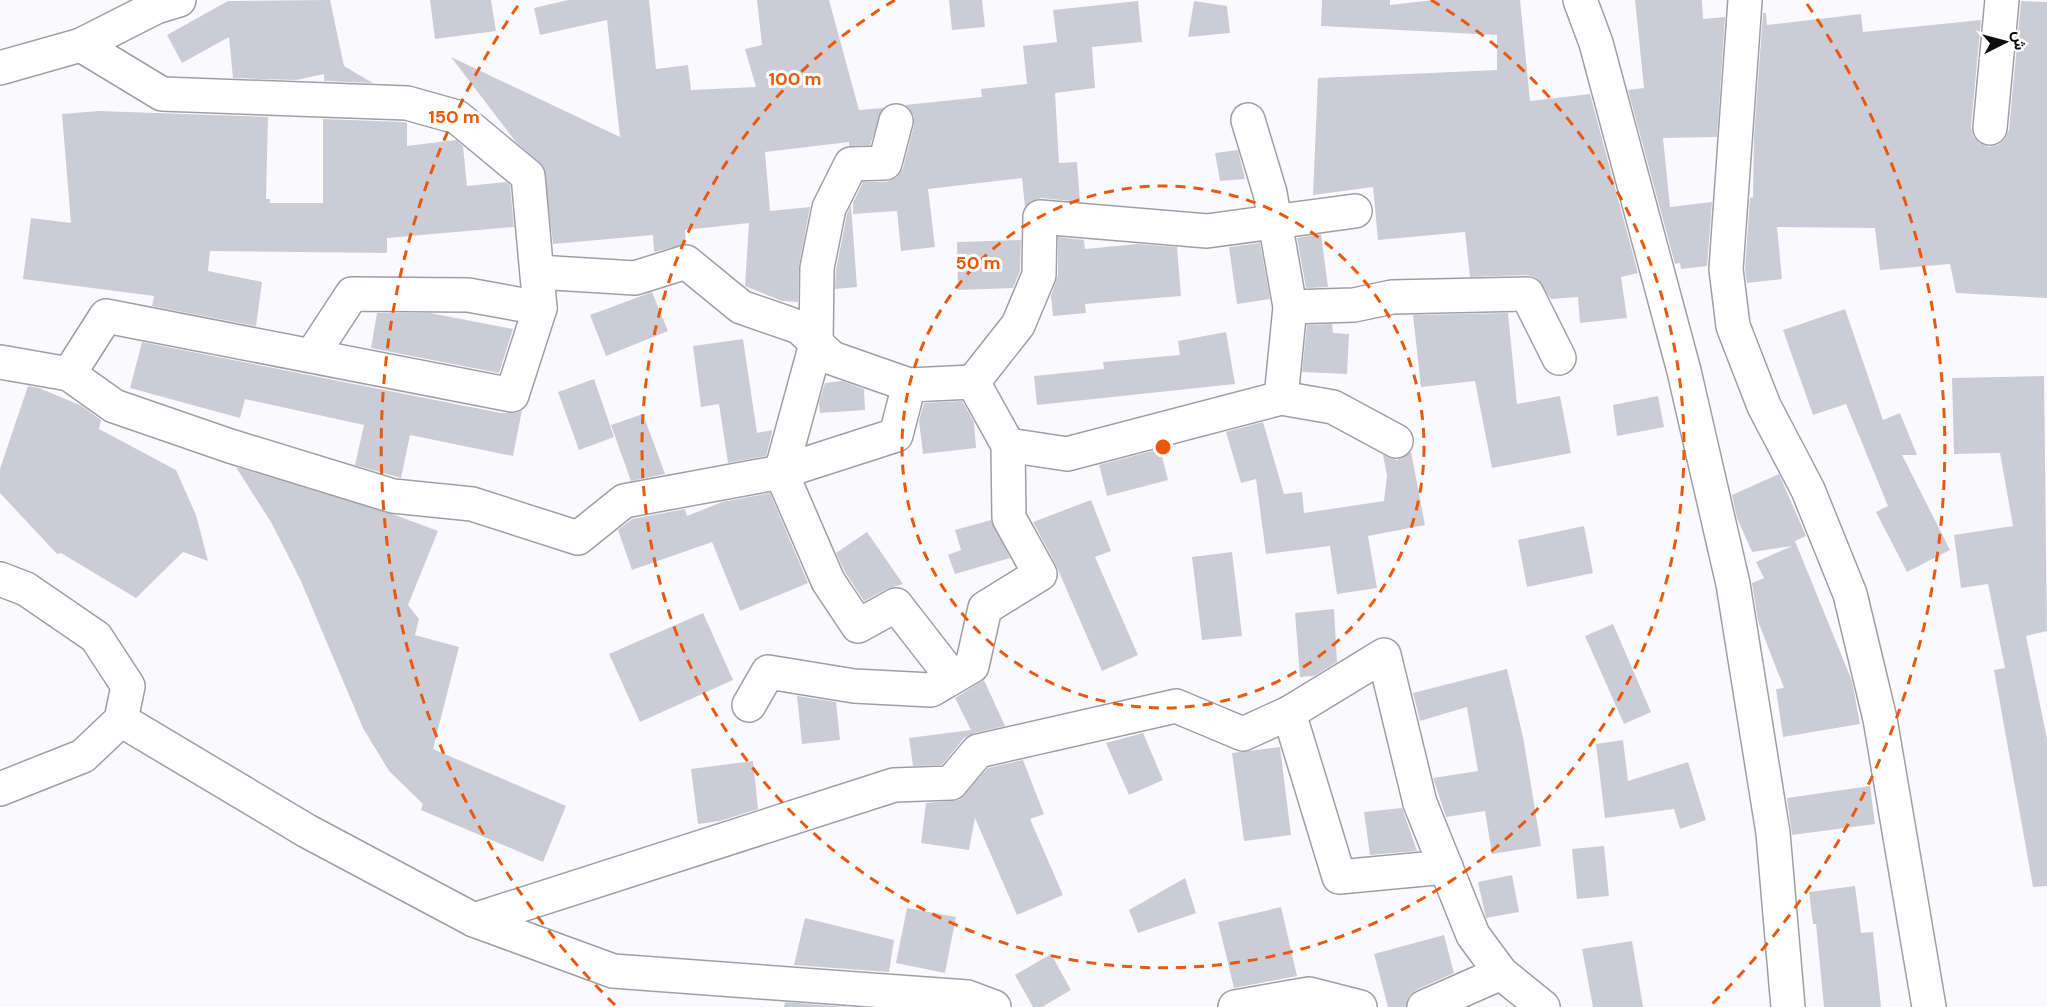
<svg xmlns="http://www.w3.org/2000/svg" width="2047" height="1007" font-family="'DM Sans',Vazirmatn,sans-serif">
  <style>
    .building { fill: #ccccd6 }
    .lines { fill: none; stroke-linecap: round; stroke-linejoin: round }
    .minor-casing { stroke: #9e9ea7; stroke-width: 36 }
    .minor { stroke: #fff; stroke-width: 33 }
    .ring { fill: none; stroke: #e8590c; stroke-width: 3; stroke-dasharray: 10 8 }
    .centre { fill: #e8590c; stroke: #fff; stroke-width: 3 }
    .ring-label { font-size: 18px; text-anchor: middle; font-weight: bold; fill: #e8590c; stroke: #fff; stroke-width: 6; stroke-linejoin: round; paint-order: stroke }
  </style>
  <rect width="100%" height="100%" fill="#fafafe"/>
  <!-- building -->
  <g class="building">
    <polygon points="330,0 344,66 373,83 324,81 324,74 296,80 233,78 229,37 182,63 167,35 228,1"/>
    <polygon points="430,0 491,0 496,31 435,39"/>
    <polygon points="568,0 649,0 656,69 688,65 691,90 756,87 745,49 762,45 757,0 829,0 859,110 883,108 870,145 849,146 849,142 765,152 770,211 810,207 799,265 798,302 782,301 745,286 749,223 685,230 686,244 654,252 653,235 553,244 544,167 516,142 451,57 620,137 607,20 540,35 534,8"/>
    <polygon points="949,0 982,0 985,27 952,30"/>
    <polygon points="1322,0 1390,0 1390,5 1433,0 1520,0 1530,101 1590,94 1638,273 1621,277 1627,318 1580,323 1578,297 1551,299 1536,278 1527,275 1470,277 1465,232 1378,240 1373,187 1313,195 1318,78 1497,70 1497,35 1321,26"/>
    <polygon points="1635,0 1702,0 1703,19 1725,17 1717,137 1663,138 1670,207 1712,202 1707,266 1681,269 1680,263 1675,264 1628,90 1644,88"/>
    <polygon points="1138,1 1142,42 1092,47 1095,88 1055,93 1059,163 1077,162 1080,202 1041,198 1031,201 1025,207 1022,178 928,189 935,247 901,251 897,211 853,214 853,203 863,182 886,182 897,177 903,168 914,125 914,116 905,105 982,97 981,89 1027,84 1023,46 1057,42 1053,10"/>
    <polygon points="1194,1 1227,6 1230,33 1188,37"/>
    <polygon points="2021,1 2047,2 2047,298 1956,293 1950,264 1880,270 1875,228 1777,227 1782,279 1747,283 1745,269 1750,198 1753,197 1754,137 1763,13 1766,13 1767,25 1861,14 1863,32 1981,20 1971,127 1973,136 1979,143 1989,147 1998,145 2005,139 2009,130"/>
    <polygon points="99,111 268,117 266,199 270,199 270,203 323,203 323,119 404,122 407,123 407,146 456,140 463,146 467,186 506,182 510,185 514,227 387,238 387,253 210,251 208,271 262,282 256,326 152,306 154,296 23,279 31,218 71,223 62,114"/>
    <polygon points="1238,150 1245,179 1220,181 1215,153"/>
    <polygon points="851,205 857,287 835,289 836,270 847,214"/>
    <polygon points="1321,234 1328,287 1306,288 1297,238"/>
    <polygon points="1058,237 1084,240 1085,249 1137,244 1177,247 1181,296 1085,304 1086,313 1053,316 1051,296 1058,276"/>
    <polygon points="1021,240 1020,271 1013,288 958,290 957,242"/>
    <polygon points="1260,243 1270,299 1237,304 1229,247"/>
    <polygon points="652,292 668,331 606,356 590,315"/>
    <polygon points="1845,309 1883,420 1900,413 1917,455 1902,455 1950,550 1907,572 1876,512 1888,506 1846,404 1813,415 1783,330"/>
    <polygon points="377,313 430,313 513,329 499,373 371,348"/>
    <polygon points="1508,313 1517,404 1560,396 1571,453 1492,468 1475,381 1421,387 1413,315"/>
    <polygon points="1332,324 1333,333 1349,334 1347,374 1302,372 1307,325"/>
    <polygon points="1226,332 1235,384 1037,405 1034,376 1104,369 1103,362 1180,355 1178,341"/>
    <polygon points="743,339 757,433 772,430 772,433 766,456 728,463 719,404 701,407 693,346"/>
    <polygon points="142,342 501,413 517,413 522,410 513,456 410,435 401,478 355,465 364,425 245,399 240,418 130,388"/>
    <polygon points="2044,376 2047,631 2026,636 2047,739 2047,886 2033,887 1994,670 2005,668 1988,584 1961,588 1954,535 2013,526 2000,453 1954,454 1952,378"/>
    <polygon points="594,379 614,437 579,450 558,392"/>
    <polygon points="842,381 864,389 865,410 820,413 819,403 825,383"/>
    <polygon points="28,386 39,388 82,406 101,420 99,429 176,470 196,515 208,561 183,552 136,598 61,553 57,554 0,493 0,469"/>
    <polygon points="1658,396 1664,427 1617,436 1613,405"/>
    <polygon points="962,401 974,422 976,448 923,454 919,421 924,403"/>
    <polygon points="643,414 665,474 631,481 611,425"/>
    <polygon points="1263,422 1284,494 1302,492 1304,513 1384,501 1387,476 1383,455 1397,460 1411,452 1425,525 1368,536 1377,588 1337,594 1330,546 1266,554 1256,479 1241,483 1226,432"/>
    <polygon points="1160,449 1168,480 1107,496 1099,465"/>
    <polygon points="236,467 395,515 438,531 408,605 419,619 415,635 459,647 433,749 566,806 543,862 421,810 423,804 389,771 363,728 300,579 272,524"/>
    <polygon points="1779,474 1806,536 1795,541 1852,681 1860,724 1783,737 1776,689 1784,688 1758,621 1752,583 1764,578 1756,562 1792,546 1752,552 1737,518 1732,495"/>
    <polygon points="770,493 808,583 740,611 712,542 632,570 618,530 632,519 685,509 687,516 722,502"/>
    <polygon points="1091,500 1111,551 1095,557 1138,655 1102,671 1056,565 1033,522"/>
    <polygon points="991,520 1010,558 955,574 948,555 961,550 955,530"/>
    <polygon points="1584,526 1593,573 1527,587 1518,540"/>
    <polygon points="867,532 903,584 887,589 864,601 845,572 836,553"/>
    <polygon points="1232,552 1242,636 1202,640 1192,557"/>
    <polygon points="1334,609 1337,662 1314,676 1300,677 1295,613"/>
    <polygon points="703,613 733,680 640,722 609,654"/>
    <polygon points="1613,624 1651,712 1624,724 1585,636"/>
    <polygon points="1507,669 1523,737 1541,846 1492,854 1485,811 1446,817 1433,778 1478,771 1467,707 1420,721 1413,693"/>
    <polygon points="984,680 1005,726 974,733 964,738 942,765 913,766 909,738 971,730 955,698"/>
    <polygon points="797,696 836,702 840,740 802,744"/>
    <polygon points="1143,733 1163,780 1129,795 1106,743"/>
    <polygon points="1623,740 1628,781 1688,762 1706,820 1680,829 1674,809 1605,818 1596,744"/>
    <polygon points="1280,747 1291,835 1244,841 1232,753"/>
    <polygon points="1023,760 1044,814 1030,819 1063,895 1017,915 975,818 969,850 921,843 926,803 959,800 988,768"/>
    <polygon points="753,761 758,809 720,821 698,824 691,769"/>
    <polygon points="1870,786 1875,824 1792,835 1787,798"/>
    <polygon points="1402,808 1417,851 1370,855 1364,812"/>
    <polygon points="1604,846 1609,896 1577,899 1572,849"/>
    <polygon points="1512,875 1519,912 1486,918 1478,882"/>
    <polygon points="1185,878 1196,913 1138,933 1129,910"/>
    <polygon points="1855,886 1861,933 1873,932 1881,1007 1824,1007 1816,924 1813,924 1809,892"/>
    <polygon points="1281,907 1297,976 1234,988 1218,922"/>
    <polygon points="907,908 956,917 945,973 896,963"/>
    <polygon points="805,918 894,940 889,972 794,965"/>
    <polygon points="1444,935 1454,973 1416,990 1409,996 1406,1007 1388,1007 1374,954"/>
    <polygon points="1632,941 1643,1007 1593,1007 1582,949"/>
    <polygon points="1051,954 1071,990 1042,1007 1033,1007 1015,975"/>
    <polygon points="785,1002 847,1007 784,1007"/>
  </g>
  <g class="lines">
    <defs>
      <g id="minor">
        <polyline points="1580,0 1596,43 1684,371 1733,584 1773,833 1788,1007"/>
        <polyline points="1745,0 1726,269 1733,326 1764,406 1808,490 1850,594 1880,719 1929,1007"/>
        <polyline points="0,68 81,45 156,7 179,0"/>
        <polyline points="1248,120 1270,193 1290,307 1281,398"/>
        <polyline points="896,121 885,163 851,164 829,208 817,268 816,344 781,472 828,581 858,626 896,605 952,677"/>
        <polyline points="1990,128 2002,0"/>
        <polyline points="537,272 635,278 686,262 741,307 799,327 832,358 909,385 973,382"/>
        <polyline points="1290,307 1354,305 1392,297 1527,294 1559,358"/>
        <polyline points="312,355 352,294 468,295 540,308"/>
        <polyline points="0,362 69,374 114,406 230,446 393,496 472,504 578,538 624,501 781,472 896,435 909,385"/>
        <polyline points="69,374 106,316 512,395 540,308 528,176 457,117 407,103 162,94 81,45"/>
        <polyline points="1008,445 1067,454 1281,398 1333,407 1396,441"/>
        <polyline points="0,579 26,589 96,637 128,686 121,720 83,756 0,789"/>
        <polyline points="749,705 768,672 854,686 931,690 972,666 985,608 1040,574 1009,518 1008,445 973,382 1018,325 1039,275 1040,217 1207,231 1355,211"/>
        <polyline points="1289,713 1339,877 1446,867"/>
        <polyline points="121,720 307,831 474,920 613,971 967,997 994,1007"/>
        <polyline points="474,920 894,785 951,783 978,751 1176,706 1243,734 1289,713 1384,655 1420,803 1473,935 1501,973 1543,1007"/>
        <polyline points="1235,1007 1309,994 1360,1007"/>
        <polyline points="1424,1007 1501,973"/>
      </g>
    </defs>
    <!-- minor casing -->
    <use href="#minor" class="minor-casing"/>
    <!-- minor -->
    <use href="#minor" class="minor"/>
  </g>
  <!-- distance rings -->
  <g class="ring">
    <circle cx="1163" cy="447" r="261"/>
    <path d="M1431 0A521 521 0 1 1 895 0"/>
    <path d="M615 1005A782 782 0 0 1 519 4M1807 4A782 782 0 0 1 1711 1005"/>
  </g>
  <circle cx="1163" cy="447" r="9" class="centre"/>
  <g class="ring-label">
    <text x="795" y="85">100 m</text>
    <text x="454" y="123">150 m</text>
    <text x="978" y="269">50 m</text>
  </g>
  <!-- north arrow -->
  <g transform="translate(2005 42) rotate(84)" stroke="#ffffff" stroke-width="4.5" paint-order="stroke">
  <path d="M0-4.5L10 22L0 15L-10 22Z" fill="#0c0c0f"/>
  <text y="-9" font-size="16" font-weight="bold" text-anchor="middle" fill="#0c0c0f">ش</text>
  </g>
</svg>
